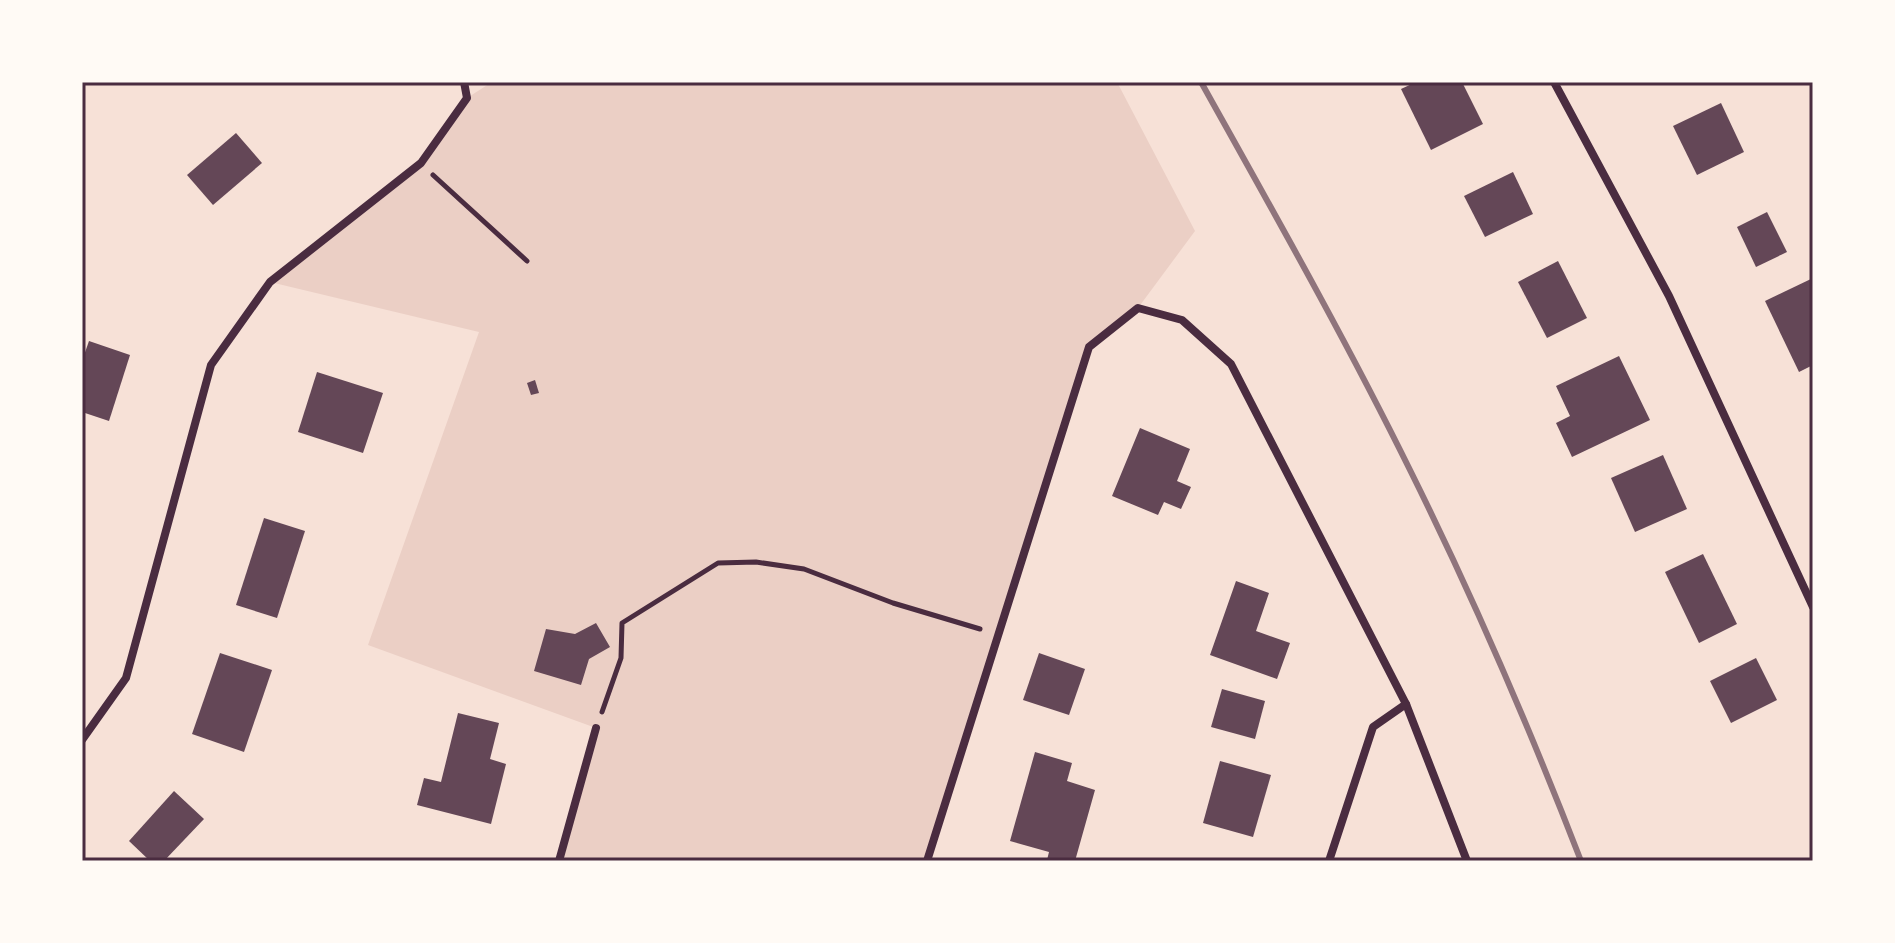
<svg xmlns="http://www.w3.org/2000/svg" width="1895" height="943" font-family="'Archivo Narrow',sans-serif">
  <style>
    .green { fill: #ebcfc5 }
    .building { fill: #644757 }
    .lines { fill: none; stroke-linecap: round; stroke-linejoin: round }
    .path { stroke: #4a2c40; stroke-width: 5 }
    .minor { stroke: #4a2c40; stroke-width: 8 }
    .rail { stroke: #8f747c; stroke-width: 6 }
    .neatline { fill: none; stroke: #4a2c40; stroke-width: 3 }
  </style>
  <rect width="100%" height="100%" fill="#f7e1d7"/>
  <!-- green -->
  <polygon class="green" points="492,82 1117,82 1195,231 1138,308 1089,348 927,861 559,861 596,728 368,645 479,332 270,282 421,163 467,98"/>
  <!-- building -->
  <g class="building">
    <polygon points="1416,82 1462,82 1483,124 1431,150 1401,89"/>
    <polygon points="1721,103 1744,152 1697,175 1673,126"/>
    <polygon points="236,133 262,163 213,205 187,175"/>
    <polygon points="1513,172 1533,214 1485,237 1464,196"/>
    <polygon points="1767,212 1787,252 1756,267 1737,227"/>
    <polygon points="1558,261 1587,318 1547,338 1518,282"/>
    <polygon points="1813,278 1813,365 1799,372 1765,301"/>
    <polygon points="89,341 130,355 109,421 82,412 82,361"/>
    <polygon points="1619,356 1650,420 1572,457 1556,423 1570,416 1556,386"/>
    <polygon points="317,372 383,393 363,453 298,432"/>
    <polygon points="535,380 539,393 531,395 527,383"/>
    <polygon points="1140,428 1190,449 1177,481 1191,487 1181,509 1164,502 1158,515 1112,496"/>
    <polygon points="1663,455 1687,509 1635,532 1611,478"/>
    <polygon points="264,518 305,531 277,618 236,605"/>
    <polygon points="1703,554 1737,624 1699,643 1665,572"/>
    <polygon points="1236,581 1269,593 1256,631 1290,643 1277,679 1210,655"/>
    <polygon points="596,623 610,647 589,659 581,685 534,671 546,629 575,634"/>
    <polygon points="220,653 272,670 244,752 192,734"/>
    <polygon points="1039,653 1085,669 1069,715 1023,700"/>
    <polygon points="1756,658 1777,700 1731,723 1710,681"/>
    <polygon points="1222,689 1265,701 1255,739 1211,727"/>
    <polygon points="458,713 499,723 490,759 506,764 491,824 417,805 424,778 441,782"/>
    <polygon points="1035,752 1072,763 1067,781 1095,790 1075,861 1047,860 1049,852 1010,841"/>
    <polygon points="1220,761 1271,775 1253,837 1203,823"/>
    <polygon points="174,791 204,819 164,861 150,861 129,841"/>
  </g>
  <g class="lines">
    <!-- path -->
    <g class="path">
      <polyline points="433,175 527,261"/>
      <polyline points="602,712 621,658 622,623 718,563 756,562 804,569 893,603 980,629"/>
    </g>
    <!-- minor -->
    <g class="minor">
      <polyline points="1554,82 1669,296 1813,607"/>
      <polyline points="82,740 126,678 211,365 270,282 421,163 467,98 464,82"/>
      <polyline points="559,861 596,728"/>
      <polyline points="927,861 1089,347 1138,308 1182,320 1231,364 1406,704 1467,861"/>
      <polyline points="1329,861 1373,727 1406,704"/>
    </g>
    <!-- rail -->
    <path class="rail" d="M1201,82C1273,211 1346,340 1411,472C1474,599 1530,729 1581,861"/>
  </g>
  <!-- border -->
  <rect width="1895" height="943" fill="none" stroke="#fffaf5" stroke-width="168"/>
  <rect x="84" y="84" width="1727" height="775" class="neatline"/>
</svg>
